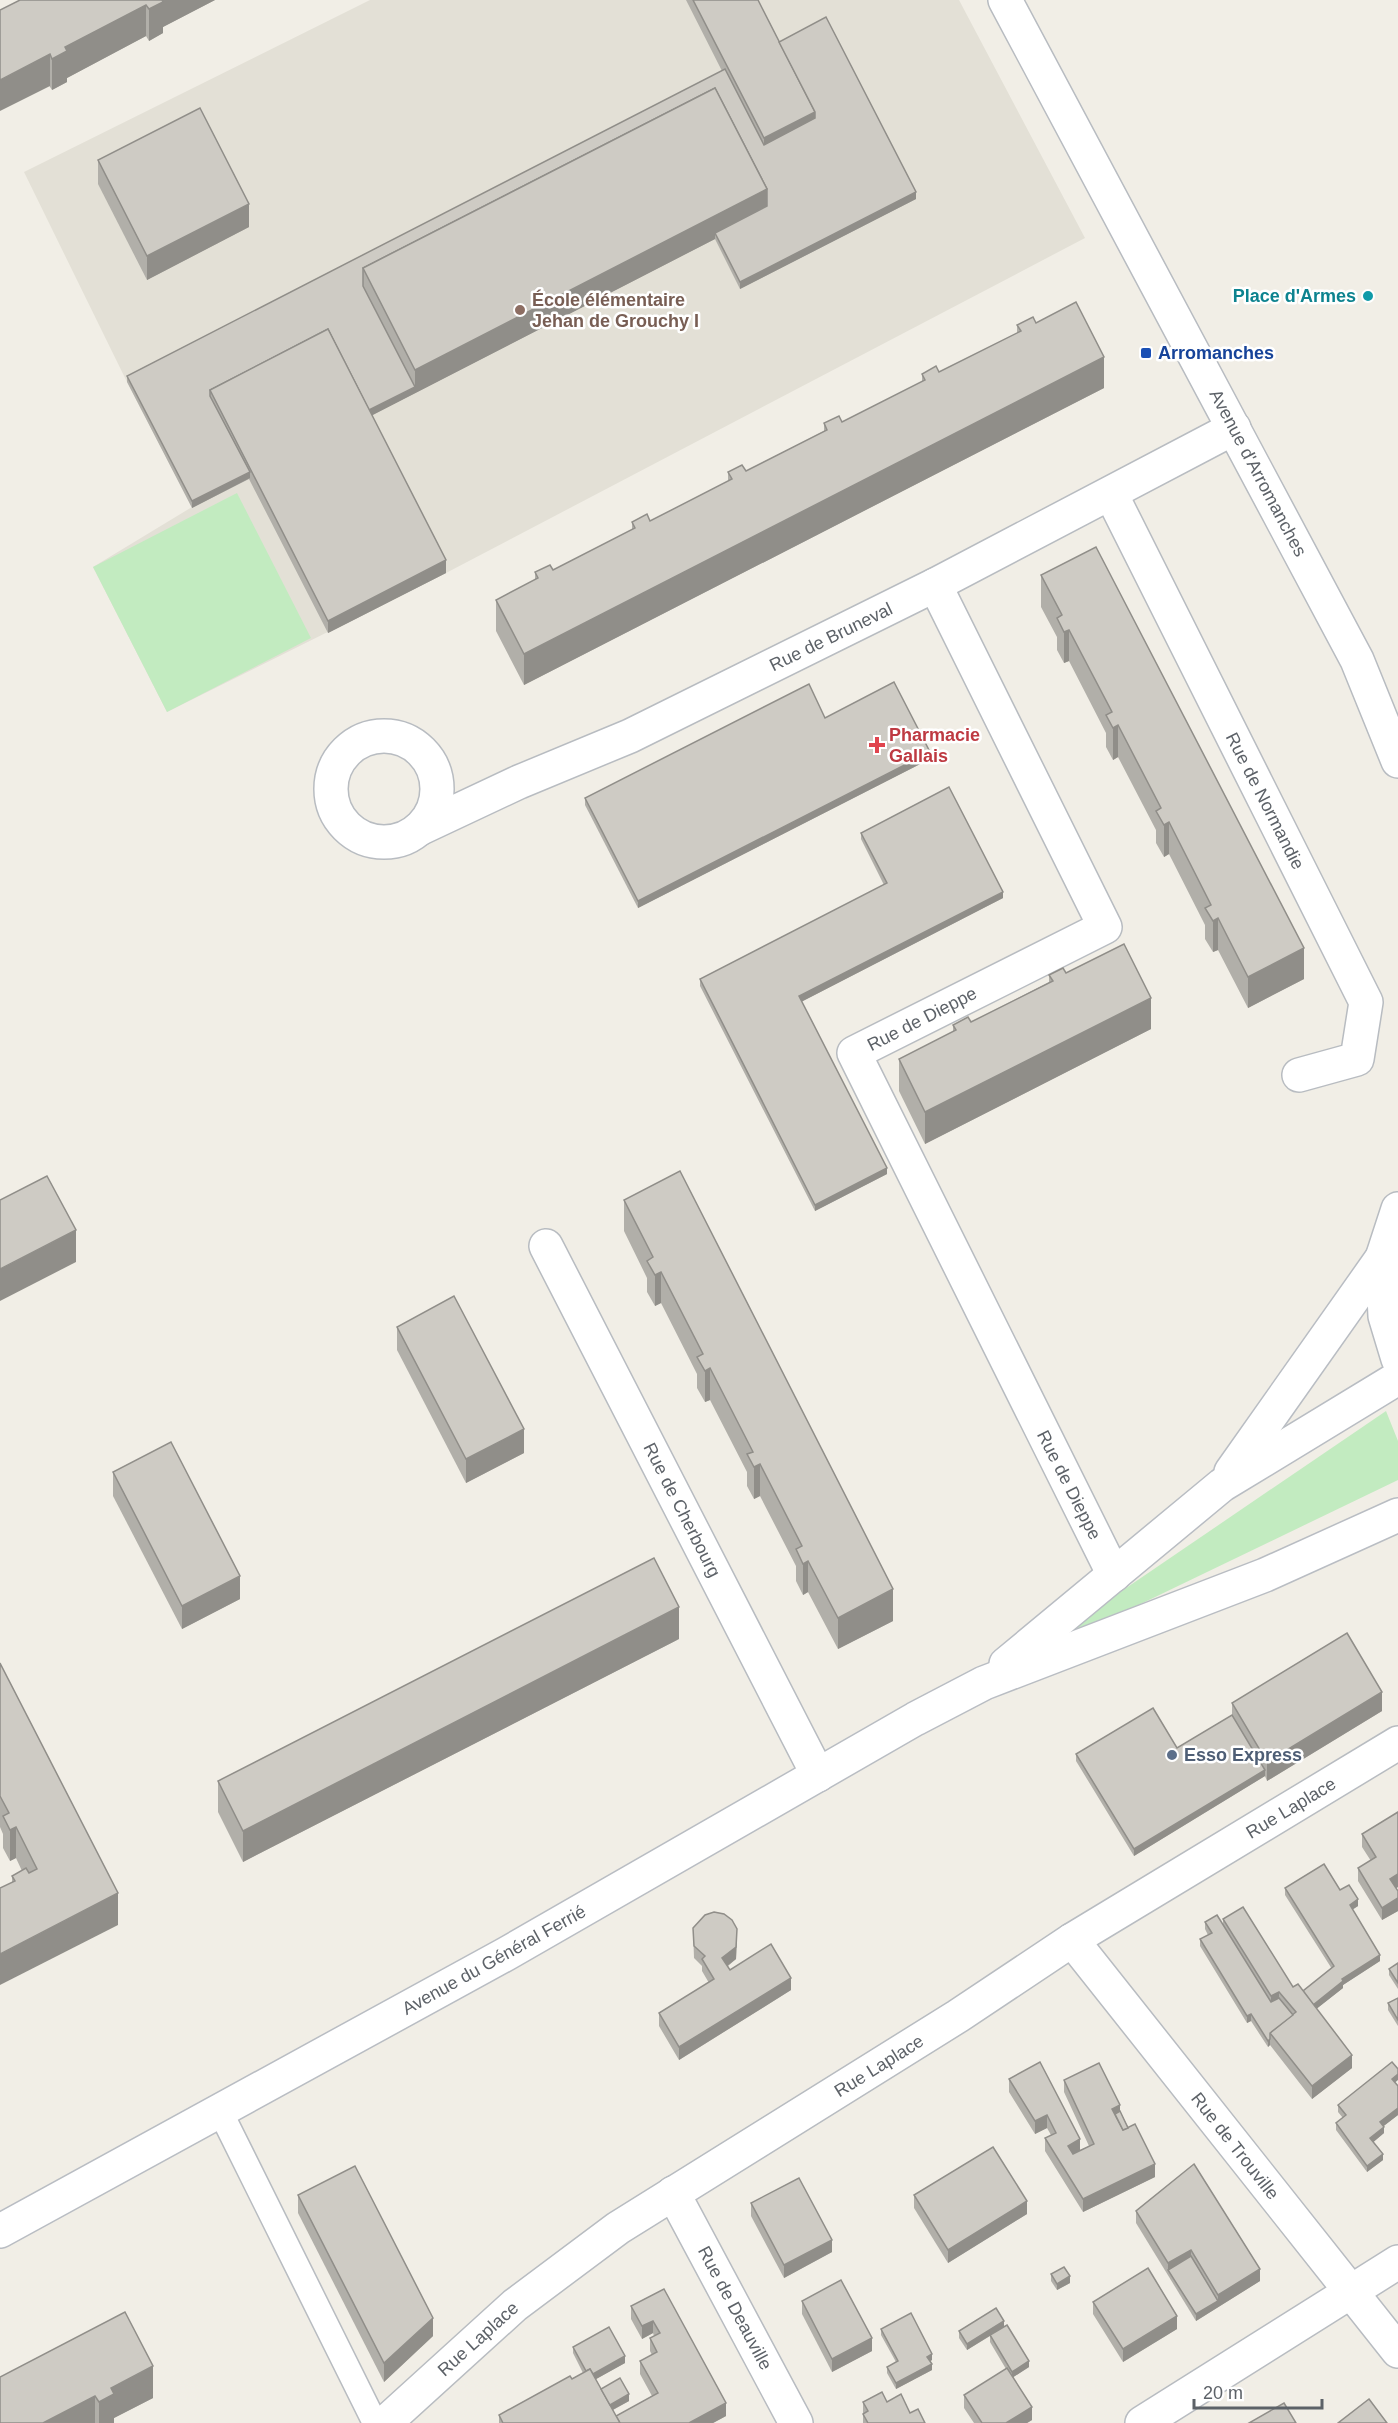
<svg xmlns="http://www.w3.org/2000/svg" width="1398" height="2423" font-family="Arial,sans-serif">
  <style>
    .education { fill: #e3e0d6 }
    .green { fill: #c2ebc0 }
    .lines { fill: none; stroke-linecap: round; stroke-linejoin: round }
    .lane-casing { stroke: #b8bcc1; stroke-width: 27 }
    .street-casing { stroke: #b8bcc1; stroke-width: 36 }
    .secondary-casing { stroke: #b9bdc3; stroke-width: 36 }
    .lane { stroke: #fff; stroke-width: 24 }
    .street { stroke: #fff; stroke-width: 33 }
    .secondary { stroke: #fff; stroke-width: 33 }
    .wall { fill: #b1afa9 }
    .shaded-wall { fill: #908e89 }
    .building { fill: #cecbc4; stroke: #908e89; stroke-width: 1.5 }
    .culture-dot { fill: #0f9aa8; stroke: #fff; stroke-width: 2 }
    .education-dot { fill: #8d6e63; stroke: #fff; stroke-width: 2 }
    .transit-dot { fill: #1a4fb4; stroke: #fff; stroke-width: 2 }
    .health-dot { fill: #e0444e; stroke: #fff; stroke-width: 2 }
    .service-dot { fill: #5c6f8a; stroke: #fff; stroke-width: 2 }
    .labels { text-anchor: middle; dominant-baseline: central; stroke-width: 5; stroke-linejoin: round; paint-order: stroke }
    .culture-label { font-size: 18px; font-weight: bold; fill: #0d838f; stroke: #fff; text-anchor: end }
    .education-label { font-size: 18px; font-weight: bold; fill: #785e54; stroke: #fff; text-anchor: start }
    .transit-label { font-size: 18px; font-weight: bold; fill: #164399; stroke: #fff; text-anchor: start }
    .street-label { font-size: 18px; fill: #5d6268; stroke: #fff }
    .health-label { font-size: 18px; font-weight: bold; fill: #be3a42; stroke: #fff; text-anchor: start }
    .service-label { font-size: 18px; font-weight: bold; fill: #4e5e75; stroke: #fff; text-anchor: start }
  </style>
  <rect width="100%" height="100%" fill="#f1eee6"/>
  <!-- education -->
  <polygon class="education" points="370,0 959,0 1085,238 446,573 167,712 93,567 192,507 127,382 24,172"/>
  <!-- green -->
  <g class="green">
    <polygon points="237,493 311,638 167,712 93,567"/>
    <polygon points="1386,1411 1398,1441 1398,1480 1010,1667"/>
  </g>
  <g class="lines">
    <defs>
      <polyline id="lane" points="220,2111 375,2423"/>
      <g id="street">
        <polyline points="1005,0 1357,660 1398,761"/>
        <polyline points="1111,494 1366,1002 1357,1059 1299,1075"/>
        <polyline points="935,585 1105,927 854,1053 1114,1575"/>
        <circle cx="384" cy="789" r="53"/>
        <polyline points="419,829 519,782 630,736 935,585 1234,428"/>
        <polyline points="1398,1209 1382,1258 1385,1316 1398,1359"/>
        <polyline points="546,1246 818,1775"/>
        <polyline points="1072,1940 1398,2351"/>
        <polyline points="673,2193 796,2423"/>
        <polyline points="385,2423 515,2305 618,2228 958,2016 1072,1940 1398,1743"/>
        <polyline points="1142,2423 1398,2262"/>
      </g>
      <g id="secondary">
        <polyline points="1231,1472 1382,1258"/>
        <polyline points="1006,1664 1222,1485 1398,1378"/>
        <polyline points="0,2231 506,1954 915,1719 984,1683 1265,1575 1398,1515"/>
      </g>
    </defs>
    <!-- lane casing -->
    <use href="#lane" class="lane-casing"/>
    <!-- street casing -->
    <use href="#street" class="street-casing"/>
    <!-- secondary casing -->
    <use href="#secondary" class="secondary-casing"/>
    <!-- lane -->
    <use href="#lane" class="lane"/>
    <!-- street -->
    <use href="#street" class="street"/>
    <!-- secondary -->
    <use href="#secondary" class="secondary"/>
  </g>
  <!-- wall -->
  <g class="wall">
    <polygon points="215,0 163,27 163,33 149,41 146,36 67,78 67,82 52,90 0,10"/>
    <polygon points="686,0 758,0 779,42 916,199 740,289 715,239 372,415 446,573 328,633 249,479 192,508 127,382 127,376 722,71"/>
    <polygon points="98,160 249,227 147,280 98,184"/>
    <polygon points="1036,323 1104,388 524,685 496,631 496,600 535,580 535,572 553,570 632,530 632,522 650,521 728,481 728,472 746,471 824,431 824,423 842,422 922,382 922,374 939,372 1017,333 1017,325"/>
    <polygon points="1041,575 1304,979 1248,1008 1218,950 1213,952 1205,939 1205,925 1169,854 1164,857 1156,843 1156,830 1118,757 1113,760 1106,747 1106,733 1069,661 1064,663 1057,650 1057,637 1041,607"/>
    <polygon points="930,759 638,908 585,805 585,798"/>
    <polygon points="861,833 1003,898 801,1002 887,1174 815,1211 700,986 700,979 884,885 861,839"/>
    <polygon points="1066,973 1151,1029 925,1144 899,1091 899,1059 953,1032 953,1025 971,1022 1049,982 1049,975"/>
    <polygon points="624,1200 893,1621 838,1649 808,1592 803,1595 796,1581 796,1566 760,1496 754,1499 747,1486 747,1472 710,1400 705,1402 697,1388 697,1374 661,1303 655,1306 647,1292 647,1278 624,1231"/>
    <polygon points="397,1327 524,1453 466,1483 397,1350"/>
    <polygon points="113,1472 240,1599 182,1629 113,1496"/>
    <polygon points="679,1639 243,1862 218,1812 218,1781"/>
    <polygon points="0,1663 118,1925 12,1882 12,1876 22,1871 16,1858 10,1861 3,1848 3,1834 0,1827"/>
    <polygon points="1232,1703 1382,1711 1267,1781 1265,1776 1134,1856 1076,1761 1076,1754 1177,1748 1232,1715"/>
    <polygon points="1398,1812 1398,1887 1396,1888 1398,1891 1398,1911 1382,1920 1358,1881 1358,1868 1371,1861 1362,1847 1362,1834"/>
    <polygon points="1285,1888 1340,1890 1358,1906 1352,1910 1380,1961 1343,1985 1343,1988 1316,2009 1352,2068 1312,2099 1270,2045 1268,2047 1251,2021 1247,2023 1200,1946 1200,1939 1208,1935 1205,1929 1205,1922 1223,1925 1223,1919 1293,1987 1303,1991 1332,1969 1285,1895"/>
    <polygon points="693,1928 737,1942 736,1959 728,1966 730,1970 791,1990 679,2060 659,2026 659,2013 709,1983 702,1971 702,1966 694,1958"/>
    <polygon points="1398,1963 1398,1989 1389,1975 1389,1969"/>
    <polygon points="1398,1998 1398,2026 1388,2010 1388,2003"/>
    <polygon points="1040,2062 1080,2150 1089,2146 1064,2092 1064,2080 1120,2111 1155,2177 1083,2212 1045,2151 1045,2138 1051,2135 1047,2128 1035,2134 1009,2092 1009,2079"/>
    <polygon points="1395,2083 1398,2115 1383,2126 1384,2133 1373,2142 1383,2160 1367,2172 1336,2130 1336,2123 1343,2118 1338,2112 1338,2105"/>
    <polygon points="298,2195 433,2336 384,2382 298,2213"/>
    <polygon points="914,2195 1027,2214 948,2263 914,2208"/>
    <polygon points="751,2203 832,2252 784,2278 751,2216"/>
    <polygon points="1136,2211 1260,2281 1196,2321 1136,2223"/>
    <polygon points="1051,2274 1070,2283 1057,2290 1051,2281"/>
    <polygon points="664,2289 726,2416 713,2423 499,2423 499,2415 583,2373 573,2353 573,2347 625,2363 596,2379 601,2389 629,2401 613,2410 616,2416 652,2396 640,2374 640,2361 652,2355 650,2351 650,2338 654,2336 653,2333 642,2339 631,2319 631,2306"/>
    <polygon points="802,2301 872,2351 832,2372 802,2314"/>
    <polygon points="1093,2302 1177,2329 1123,2362 1093,2314"/>
    <polygon points="1004,2326 1029,2367 1013,2377 1032,2420 1027,2423 974,2423 964,2408 964,2395 1006,2369 990,2342 990,2336 967,2350 959,2338 959,2331"/>
    <polygon points="881,2329 932,2360 930,2361 932,2370 896,2389 887,2373 887,2367 896,2362 881,2335"/>
    <polygon points="0,2377 153,2398 114,2418 114,2423 0,2423"/>
    <polygon points="863,2402 887,2402 910,2413 925,2423 863,2423"/>
  </g>
  <!-- shaded-wall -->
  <g class="shaded-wall">
    <polygon points="160,0 215,0 163,27 163,33 149,41 149,9"/>
    <polygon points="146,5 146,36 67,78 67,82 52,90 52,59 65,47"/>
    <polygon points="50,54 50,86 0,111 0,80"/>
    <polygon points="815,112 815,124 764,151 764,138"/>
    <polygon points="767,189 767,213 715,233 715,239 367,418 367,411 415,387 415,370"/>
    <polygon points="916,192 916,199 740,289 740,282"/>
    <polygon points="249,204 249,227 147,280 147,256"/>
    <polygon points="1104,357 1104,388 524,685 524,654"/>
    <polygon points="250,472 250,478 192,508 192,501"/>
    <polygon points="446,560 446,573 328,633 328,621"/>
    <polygon points="1069,630 1069,661 1064,663 1064,632"/>
    <polygon points="1118,725 1118,757 1113,760 1113,728"/>
    <polygon points="930,752 930,759 638,908 638,901"/>
    <polygon points="1169,822 1169,854 1164,857 1164,825"/>
    <polygon points="1003,892 1003,898 799,1003 799,996"/>
    <polygon points="1218,918 1218,950 1213,952 1213,921"/>
    <polygon points="1304,948 1304,979 1248,1008 1248,977"/>
    <polygon points="1151,998 1151,1029 925,1144 925,1112"/>
    <polygon points="887,1168 887,1174 815,1211 815,1205"/>
    <polygon points="76,1230 76,1262 0,1301 0,1269"/>
    <polygon points="661,1272 661,1303 655,1306 655,1275"/>
    <polygon points="710,1368 710,1400 705,1402 705,1371"/>
    <polygon points="524,1429 524,1453 466,1483 466,1459"/>
    <polygon points="760,1464 760,1496 754,1499 754,1467"/>
    <polygon points="808,1561 808,1592 803,1595 803,1564"/>
    <polygon points="240,1576 240,1599 182,1629 182,1606"/>
    <polygon points="893,1589 893,1621 838,1649 838,1618"/>
    <polygon points="679,1607 679,1639 243,1862 243,1831"/>
    <polygon points="1382,1692 1382,1711 1267,1781 1267,1762"/>
    <polygon points="1265,1770 1265,1776 1134,1856 1134,1849"/>
    <polygon points="16,1827 16,1858 10,1861 10,1830"/>
    <polygon points="1398,1874 1398,1887 1390,1892 1390,1879"/>
    <polygon points="118,1893 118,1925 0,1985 0,1954"/>
    <polygon points="1398,1898 1398,1911 1382,1920 1382,1908"/>
    <polygon points="1358,1899 1358,1906 1350,1911 1350,1905"/>
    <polygon points="737,1929 736,1959 722,1970 722,1958"/>
    <polygon points="1380,1955 1380,1961 1343,1985 1343,1988 1310,2014 1310,2007 1342,1979"/>
    <polygon points="791,1978 791,1990 679,2060 679,2047"/>
    <polygon points="1279,1992 1279,2004 1271,2009 1271,1996"/>
    <polygon points="1251,2014 1251,2021 1247,2023 1247,2016"/>
    <polygon points="1270,2039 1270,2045 1268,2047 1268,2041"/>
    <polygon points="1352,2055 1352,2068 1312,2099 1312,2086"/>
    <polygon points="1398,2074 1398,2080 1392,2085 1392,2079"/>
    <polygon points="1120,2105 1120,2117 1112,2115 1112,2109"/>
    <polygon points="1398,2108 1398,2115 1380,2129 1380,2122"/>
    <polygon points="1047,2115 1047,2128 1035,2134 1035,2121"/>
    <polygon points="1384,2127 1384,2133 1370,2145 1370,2138"/>
    <polygon points="1080,2139 1080,2152 1068,2158 1068,2146"/>
    <polygon points="1383,2154 1383,2160 1367,2172 1367,2166"/>
    <polygon points="1155,2164 1155,2177 1083,2212 1083,2199"/>
    <polygon points="1027,2201 1027,2214 948,2263 948,2250"/>
    <polygon points="832,2240 832,2252 784,2278 784,2265"/>
    <polygon points="1191,2250 1191,2263 1168,2270 1168,2263"/>
    <polygon points="1260,2269 1260,2281 1196,2321 1196,2314 1218,2301 1218,2295"/>
    <polygon points="1070,2276 1070,2283 1057,2290 1057,2284"/>
    <polygon points="1177,2316 1177,2329 1123,2362 1123,2349"/>
    <polygon points="433,2318 433,2336 384,2382 384,2363"/>
    <polygon points="653,2321 653,2333 642,2339 642,2326"/>
    <polygon points="1004,2321 1004,2327 967,2350 967,2344"/>
    <polygon points="872,2338 872,2351 832,2372 832,2359"/>
    <polygon points="932,2354 932,2360 927,2363 927,2357"/>
    <polygon points="625,2356 625,2363 589,2383 589,2376"/>
    <polygon points="1029,2361 1029,2367 1012,2378 1012,2372"/>
    <polygon points="932,2364 932,2370 896,2389 896,2383"/>
    <polygon points="153,2366 153,2398 114,2418 114,2423 99,2423 99,2402 111,2388"/>
    <polygon points="629,2394 629,2401 605,2414 605,2407"/>
    <polygon points="95,2396 95,2423 43,2423"/>
    <polygon points="726,2403 726,2416 713,2423 689,2423"/>
    <polygon points="1032,2407 1032,2420 1027,2423 1006,2423"/>
  </g>
  <!-- building -->
  <g class="building">
    <polygon points="20,0 162,0 163,2 149,9 146,5 65,47 67,51 52,59 50,54 0,80 0,10"/>
    <polygon points="693,0 758,0 815,112 764,138"/>
    <polygon points="826,17 916,192 740,282 715,233 767,206 767,189 715,88 363,268 363,286 415,387 369,410 328,329 210,390 210,396 250,472 192,501 127,376 725,69 764,145 815,118 815,112 779,42"/>
    <polygon points="715,88 767,189 415,370 363,268"/>
    <polygon points="200,108 249,204 147,256 98,160"/>
    <polygon points="1076,302 1104,357 524,654 496,600 538,578 535,572 550,565 553,570 635,528 632,522 647,514 650,521 732,479 728,472 742,465 746,471 827,430 824,423 839,416 842,422 925,380 922,374 936,366 939,372 1021,331 1017,325 1033,317 1036,323"/>
    <polygon points="328,329 446,560 328,621 210,390"/>
    <polygon points="1096,547 1304,948 1248,977 1218,918 1213,921 1205,908 1211,905 1169,822 1164,825 1156,811 1161,808 1118,725 1113,728 1106,715 1112,712 1069,630 1064,632 1057,618 1062,615 1041,575"/>
    <polygon points="894,682 930,752 638,901 585,798 809,684 825,718"/>
    <polygon points="949,787 1003,892 799,996 887,1168 815,1205 700,979 887,883 861,833"/>
    <polygon points="1124,944 1151,998 925,1112 899,1059 956,1030 953,1025 968,1017 971,1022 1053,981 1049,975 1063,968 1066,973"/>
    <polygon points="680,1171 893,1589 838,1618 808,1561 803,1564 796,1549 802,1546 760,1464 754,1467 747,1454 753,1452 710,1368 705,1371 697,1357 703,1354 661,1272 655,1275 647,1261 653,1257 624,1200"/>
    <polygon points="47,1176 76,1230 0,1269 0,1200"/>
    <polygon points="454,1296 524,1429 466,1459 397,1327"/>
    <polygon points="171,1442 240,1576 182,1606 113,1472"/>
    <polygon points="654,1558 679,1607 243,1831 218,1781"/>
    <polygon points="1347,1633 1382,1692 1267,1762 1232,1703"/>
    <polygon points="0,1663 118,1893 0,1954 0,1888 15,1881 12,1876 26,1868 29,1873 37,1869 16,1827 10,1830 3,1816 9,1813 0,1796"/>
    <polygon points="1153,1708 1177,1748 1232,1715 1265,1770 1134,1849 1076,1754"/>
    <polygon points="1398,1812 1398,1874 1390,1879 1398,1891 1398,1898 1382,1908 1358,1868 1376,1857 1362,1834"/>
    <polygon points="1324,1864 1340,1890 1349,1885 1358,1899 1350,1905 1380,1955 1342,1979 1343,1981 1313,2005 1303,1991 1334,1966 1285,1888"/>
    <polygon points="1243,1907 1293,1987 1298,1984 1352,2055 1312,2086 1270,2033 1296,2012 1279,1992 1271,1996 1223,1919"/>
    <polygon points="714,1912 724,1914 732,1920 737,1929 736,1947 722,1958 730,1970 771,1944 791,1978 679,2047 659,2013 714,1979 702,1959 705,1956 694,1946 693,1928 705,1915"/>
    <polygon points="1217,1915 1271,2002 1279,1998 1293,2015 1270,2033 1270,2039 1268,2041 1251,2014 1247,2016 1200,1939 1212,1933 1205,1922"/>
    <polygon points="1398,1963 1398,1983 1389,1969"/>
    <polygon points="1398,1998 1398,2020 1388,2003"/>
    <polygon points="1040,2062 1080,2139 1068,2146 1073,2154 1094,2144 1064,2080 1099,2063 1120,2105 1112,2109 1123,2130 1135,2124 1155,2164 1083,2199 1045,2138 1056,2133 1047,2115 1035,2121 1009,2079"/>
    <polygon points="1392,2062 1398,2069 1398,2074 1392,2079 1398,2086 1398,2108 1380,2122 1384,2127 1370,2138 1383,2154 1367,2166 1336,2123 1346,2115 1338,2105"/>
    <polygon points="1120,2111 1128,2128 1123,2130 1115,2114"/>
    <polygon points="993,2147 1027,2201 948,2250 914,2195"/>
    <polygon points="1194,2164 1260,2269 1218,2295 1191,2250 1168,2263 1136,2211"/>
    <polygon points="355,2166 433,2318 384,2363 298,2195"/>
    <polygon points="799,2178 832,2240 784,2265 751,2203"/>
    <polygon points="1191,2256 1218,2301 1196,2314 1168,2270"/>
    <polygon points="1064,2267 1070,2276 1057,2284 1051,2274"/>
    <polygon points="1148,2268 1177,2316 1123,2349 1093,2302"/>
    <polygon points="841,2280 872,2338 832,2359 802,2301"/>
    <polygon points="664,2289 726,2403 689,2423 620,2423 616,2416 658,2393 640,2361 657,2352 650,2338 660,2333 653,2321 642,2326 631,2306"/>
    <polygon points="996,2308 1004,2321 967,2344 959,2331"/>
    <polygon points="125,2312 153,2366 111,2388 114,2394 99,2402 95,2396 43,2423 0,2423 0,2377"/>
    <polygon points="911,2313 932,2354 927,2357 932,2364 896,2383 887,2367 898,2361 881,2329"/>
    <polygon points="1007,2325 1029,2361 1012,2372 990,2335"/>
    <polygon points="609,2327 625,2356 593,2374 590,2369 586,2371 573,2347"/>
    <polygon points="1007,2368 1032,2407 1006,2423 982,2423 964,2395"/>
    <polygon points="590,2369 620,2423 503,2423 499,2415 570,2376 572,2379"/>
    <polygon points="620,2378 629,2394 610,2405 601,2389"/>
    <polygon points="882,2392 887,2402 901,2394 910,2413 918,2409 925,2423 868,2423 863,2414 868,2411 863,2402"/>
    <polygon points="1369,2399 1387,2423 1338,2423"/>
    <polygon points="1284,2403 1296,2423 1249,2423"/>
  </g>
  <!-- markers -->
  <circle class="culture-dot" cx="1368" cy="296" r="6"/>
  <circle class="education-dot" cx="520" cy="310" r="6"/>
  <rect class="transit-dot" x="1140" y="347" width="12" height="12" rx="3"/>
  <path class="health-dot" d="M874 736h6v6h6v6h-6v6h-6v-6h-6v-6h6z"/>
  <circle class="service-dot" cx="1172" cy="1755" r="6"/>
  <g class="labels">
    <!-- culture labels -->
    <g class="culture-label">
      <text x="1356" y="296">Place d'Armes</text>
    </g>
    <!-- education labels -->
    <g class="education-label">
      <text x="532" y="300">École élémentaire<tspan x="532" dy="21">Jehan de Grouchy I</tspan></text>
    </g>
    <!-- transit labels -->
    <g class="transit-label">
      <text x="1158" y="353">Arromanches</text>
    </g>
    <!-- street labels -->
    <g class="street-label">
      <text transform="translate(1258 473) rotate(62)">Avenue d'Arromanches</text>
      <text transform="translate(831 637) rotate(-26)">Rue de Bruneval</text>
      <text transform="translate(1265 801) rotate(63)">Rue de Normandie</text>
      <text transform="translate(922 1019) rotate(-27)">Rue de Dieppe</text>
      <text transform="translate(1069 1485) rotate(63)">Rue de Dieppe</text>
      <text transform="translate(682 1510) rotate(63)">Rue de Cherbourg</text>
      <text transform="translate(1291 1808) rotate(-31)">Rue Laplace</text>
      <text transform="translate(494 1960) rotate(-29)">Avenue du Général Ferrié</text>
      <text transform="translate(879 2066) rotate(-32)">Rue Laplace</text>
      <text transform="translate(1235 2146) rotate(52)">Rue de Trouville</text>
      <text transform="translate(735 2308) rotate(62)">Rue de Deauville</text>
      <text transform="translate(478 2339) rotate(-42)">Rue Laplace</text>
    </g>
    <!-- health labels -->
    <g class="health-label">
      <text x="889" y="735">Pharmacie<tspan x="889" dy="21">Gallais</tspan></text>
    </g>
    <!-- service labels -->
    <g class="service-label">
      <text x="1184" y="1755">Esso Express</text>
    </g>
  </g>
  <!-- scale -->
  <path d="M1194 2399v9h128v-9" fill="none" stroke="#5d6268" stroke-width="3"/>
  <text x="1203" y="2399" font-size="18" fill="#5d6268" stroke="#ffffff" stroke-width="4.5" paint-order="stroke">20 m</text>
</svg>
